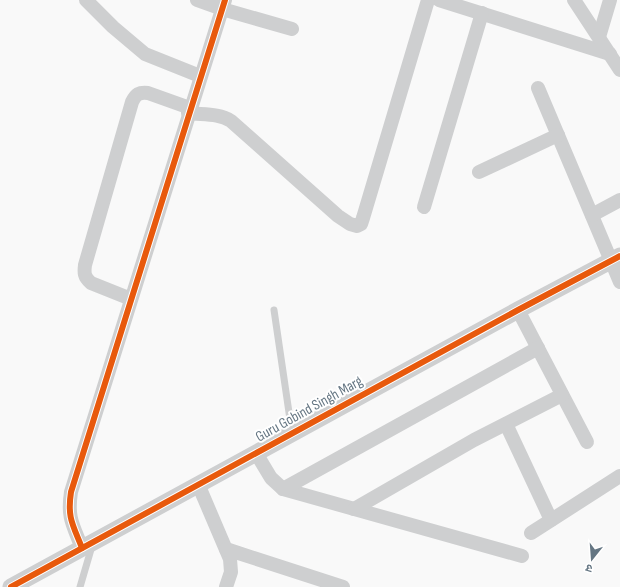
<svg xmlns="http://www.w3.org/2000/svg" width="620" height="587" font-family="'Sofia Sans Condensed','Noto Sans Devanagari',sans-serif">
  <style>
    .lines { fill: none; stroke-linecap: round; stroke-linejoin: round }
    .service { stroke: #cecfd0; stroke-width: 7 }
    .minor { stroke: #cecfd0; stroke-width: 14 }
    .tertiary { stroke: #cecfd0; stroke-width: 17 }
    .cycleway-casing { stroke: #fff; stroke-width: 8 }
    .cycleway { stroke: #e8590c; stroke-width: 6 }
    .labels { text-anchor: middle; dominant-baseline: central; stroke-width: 4; stroke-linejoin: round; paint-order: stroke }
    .street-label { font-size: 15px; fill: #657683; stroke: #fff }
  </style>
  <rect width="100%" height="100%" fill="#f9f9f9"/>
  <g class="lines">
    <!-- service -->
    <g class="service">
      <polyline points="274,310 292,433"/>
      <polyline points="80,587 92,546"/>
    </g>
    <!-- minor -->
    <g class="minor">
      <polyline points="86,0 113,27 145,54 200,76"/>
      <polyline points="197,0 222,9 292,29"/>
      <polyline points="439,0 610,54"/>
      <polyline points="574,0 620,70"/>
      <polyline points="599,37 610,0"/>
      <polyline points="538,88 620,282"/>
      <path d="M188,113C202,115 219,113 231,121L338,216L350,224L357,226L361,224L363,218L428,0"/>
      <polyline points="479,172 558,135"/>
      <polyline points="424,207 482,13"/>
      <polyline points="592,215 620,200"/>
      <path d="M131,299L91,283C84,277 84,273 85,265L132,102C136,94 139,92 148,93L190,108"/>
      <polyline points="518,310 587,442"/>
      <polyline points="506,424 551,520"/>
      <polyline points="256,453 271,478 283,489 522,556"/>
      <polyline points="198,484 230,559 231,572 226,587"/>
      <polyline points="283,489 538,348"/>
      <polyline points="354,509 474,440 562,395"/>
      <polyline points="531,533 620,476"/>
      <path d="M82,548C73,525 67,518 71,492L225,0"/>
      <polyline points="226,549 343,587"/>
    </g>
    <!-- tertiary -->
    <polyline class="tertiary" points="11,587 518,310 620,256"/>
    <defs>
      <g id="cycleway">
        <path d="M82,548C73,525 67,518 71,492L225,0"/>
        <polyline points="11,587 518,310 620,256"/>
      </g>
    </defs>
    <!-- cycleway casing -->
    <use href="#cycleway" class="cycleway-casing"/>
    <!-- cycleway -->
    <use href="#cycleway" class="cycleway"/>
  </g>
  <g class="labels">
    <!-- street labels -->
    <g class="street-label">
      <text transform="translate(309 409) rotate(-29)">Guru Gobind Singh Marg</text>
    </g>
  </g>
  <!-- north arrow -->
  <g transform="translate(592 559) rotate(197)" stroke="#ffffff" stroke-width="3" paint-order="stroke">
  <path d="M0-3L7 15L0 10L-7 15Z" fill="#657683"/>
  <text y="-6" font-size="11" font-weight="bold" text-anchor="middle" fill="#657683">उ</text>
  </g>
</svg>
